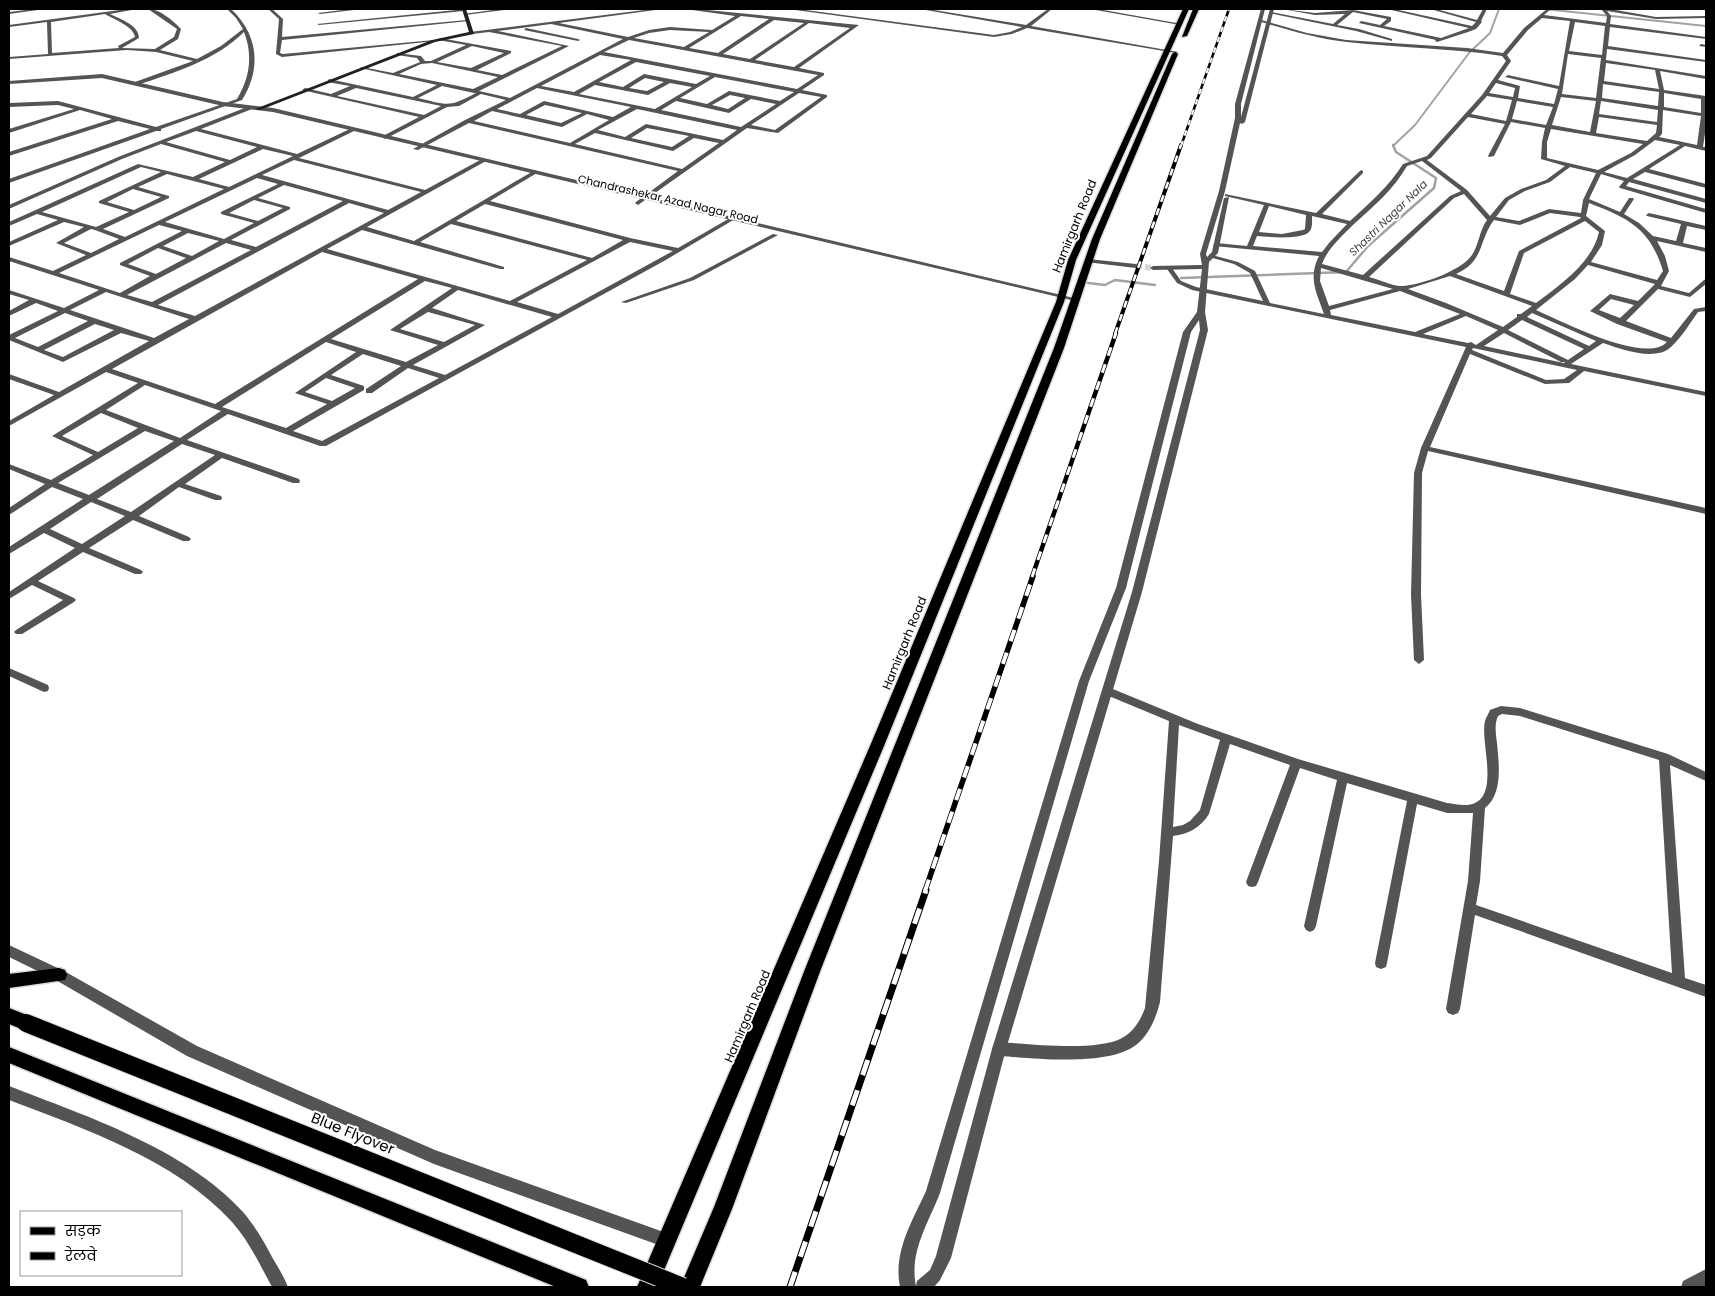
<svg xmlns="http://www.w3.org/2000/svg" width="1715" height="1296" font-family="Poppins,'Noto Sans Devanagari',sans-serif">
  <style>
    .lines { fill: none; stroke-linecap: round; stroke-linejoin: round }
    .stream-far1 { stroke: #a2a2a2; stroke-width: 2 }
    .stream { stroke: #a2a2a2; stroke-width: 2.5 }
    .tertiary-tunnel { stroke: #d9d9d9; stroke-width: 6; stroke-dasharray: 6 3; stroke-linecap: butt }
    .primary-casing { stroke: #dbdbdb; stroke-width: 3 }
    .minor { fill: #545454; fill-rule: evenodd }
    .tertiary { fill: #545454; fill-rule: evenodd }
    .secondary { fill: #212121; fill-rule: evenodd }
    .primary { fill: #000; fill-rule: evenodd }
    .rail-far4-casing { stroke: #000; stroke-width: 2.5 }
    .rail-far3-casing { stroke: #000; stroke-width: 4 }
    .rail-far2-casing { stroke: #000; stroke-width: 4.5 }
    .rail-far1-casing { stroke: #000; stroke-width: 5.5 }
    .rail-casing { stroke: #000; stroke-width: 7 }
    .rail-far4 { stroke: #fff; stroke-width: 2; stroke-dasharray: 5.5; stroke-linecap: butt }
    .rail-far3 { stroke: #fff; stroke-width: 2.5; stroke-dasharray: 7; stroke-linecap: butt }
    .rail-far2 { stroke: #fff; stroke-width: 3; stroke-dasharray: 9; stroke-linecap: butt }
    .rail-far1 { stroke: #fff; stroke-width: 4; stroke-dasharray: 12; stroke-linecap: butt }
    .rail { stroke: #fff; stroke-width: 5; stroke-dasharray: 16; stroke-linecap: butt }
    .primary-bridge-casing { stroke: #dbdbdb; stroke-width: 20; stroke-linecap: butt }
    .primary-bridge { stroke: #000; stroke-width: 18 }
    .labels { text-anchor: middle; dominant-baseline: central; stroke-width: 4; stroke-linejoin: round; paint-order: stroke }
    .far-street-label { font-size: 11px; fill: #000; stroke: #fff }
    .far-water-label { font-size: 11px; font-style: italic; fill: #434343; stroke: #fff }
    .street-label { font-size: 12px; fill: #000; stroke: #fff }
    .near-street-label { font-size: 15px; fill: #000; stroke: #fff }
  </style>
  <rect width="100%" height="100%" fill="#fff"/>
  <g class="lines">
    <!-- stream-far1 -->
    <g class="stream-far1">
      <polyline points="1544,9 1706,26"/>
      <polyline points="1393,146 1415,125 1469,53 1490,33 1499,9"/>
    </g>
    <!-- stream -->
    <g class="stream">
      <polyline points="1181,278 1346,272 1368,246 1434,188 1436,178 1396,152 1393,145"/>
      <polyline points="1080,282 1105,285 1115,280 1155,285"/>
    </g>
    <!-- tertiary-tunnel -->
    <polyline class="tertiary-tunnel" points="1136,266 1153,268"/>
    <defs>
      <g id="primary">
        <polygon points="1183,9 1189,9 1076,260 1064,302 884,746 657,1287 637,1287 870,746 1056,302 1068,260"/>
        <polygon points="1193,9 1199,9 1187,36 1182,37"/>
        <polygon points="1175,52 1178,54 1100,239 1064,348 821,969 732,1209 700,1287 680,1287 714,1207 805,969 1054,348 1092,239 1172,54"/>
        <polygon points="59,968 65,970 67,975 65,980 9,988 9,974"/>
        <polygon points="9,1008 32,1017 34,1023 32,1029 26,1031 9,1024"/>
        <polygon points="9,1047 586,1280 589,1287 556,1287 9,1063"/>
      </g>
    </defs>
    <!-- primary casing -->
    <use href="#primary" class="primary-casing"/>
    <!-- minor -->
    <g class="minor">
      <polygon points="34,9 45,9 9,14 9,12"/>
      <path d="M127,9H137L110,14C120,19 139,25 139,38L122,48L155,49L174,37L177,29L148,9C158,8 174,21 181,29L178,39L160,50L197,59L221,46L243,29L236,18L227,9H231C258,34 262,68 242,100L161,129V131H156L9,183V179L150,129L118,121L9,156V152L112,119L80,110L9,133V129L74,109L58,105L9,107V103L58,101L156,127L237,99C250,78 253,55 244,32C216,60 174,73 137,85L135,82L193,61L156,52L127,50L9,59V57L48,54L47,22L9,27V25ZM105,14C115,20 133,26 135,37L118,46L119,48L52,53L51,22Z"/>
      <polygon points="268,9 272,9 283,19 282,37 467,20 469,21 282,40 280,53 283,54 434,40 436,41 282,57 276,54 279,19"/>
      <polygon points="350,9 363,9 320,14 318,13"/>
      <polygon points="466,9 464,11 319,25 317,24"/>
      <polygon points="500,9 512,9 465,15 463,14"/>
      <path d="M652,9H663L559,23L628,37L649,30L670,27L712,30L735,16L685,9H697L859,25L799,68L824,73V75L802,90L827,95V97L778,133L747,128L638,205L635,203L636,202L678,171L469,123L418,150L413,149L465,120L506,100L481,94L459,106L447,107L385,139L382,137L383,136L419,117L302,90L305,88L331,94L350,86L327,82L329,79L413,97L437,85L360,68L362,67L393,73L420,62L417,58L397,55V53L421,56L425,61H431L466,45L438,40L440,38L511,51V53L477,70L502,75L562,46L489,32L472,34L470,32ZM741,16L769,19L718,53L689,48ZM774,20L804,23L750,59L723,54ZM809,23L850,28L794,67L755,60ZM551,24L623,39L510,98L479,91L569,46L498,31ZM670,30L709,32L684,47L634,38L649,33ZM629,40L818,75L797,89L604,52ZM472,46L504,53L471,68L437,62ZM600,55L631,60L574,92L541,86ZM636,62L710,76L696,84L644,74L623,87L599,82ZM432,63L498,77L473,89L399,74L421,64ZM715,77L794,92L780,101L729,91L707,104L680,98ZM645,78L664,82L647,91L629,88ZM670,83L692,87L655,109L579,94L595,85L648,95ZM442,86L474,93H476C448,108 448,105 418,98ZM356,88L441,106L424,115L337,96ZM537,88L631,107L613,117L544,101L520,114L497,109ZM799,93L821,97L775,130L751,125ZM730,95L745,98L728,109L712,105ZM751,99L776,104L741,127L661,110L676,101L729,113ZM545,105L582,113L561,123L526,115ZM637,109L737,130L723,140L646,124L625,137L598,130ZM492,111L562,127L587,114L609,120L570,143L474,121ZM647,128L689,136L672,147L631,138ZM595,133L673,151L694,138L719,143L682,169L575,144Z"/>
      <polygon points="788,9 798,9 994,35 1010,32 1022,27 920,9 928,9 1026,25 1048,9 1052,9 1031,26 1178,52 1176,53 1027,28 1012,34 994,37"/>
      <polygon points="1090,9 1098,9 1182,24 1180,25"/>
      <polygon points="1282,9 1315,13 1353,10 1391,17 1391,21 1384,26 1441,38 1469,28 1387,9 1394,9 1472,26 1476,22 1430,9 1436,9 1477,20 1483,9 1487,9 1481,21 1482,22 1476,29 1468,32 1437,42 1435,41 1436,40 1359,23 1361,21 1380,25 1387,19 1353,12 1337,25 1359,29 1392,39 1392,41 1356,31 1269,13 1271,12 1333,24 1345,14 1315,15"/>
      <path d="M1547,9H1551L1544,15L1606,23L1607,16L1601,9H1610L1656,17L1706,16V18L1656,19L1607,11L1611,16L1610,24L1706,37V39L1610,27L1608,46L1706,60V62L1607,49L1606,60L1706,76V79L1660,71L1664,90L1706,96V127L1703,147H1706V151L1685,146L1649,169L1706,184V188L1645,172L1633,179L1706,199V203L1629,182L1626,186L1706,209V213L1620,188L1619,187L1624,181L1601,174L1589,199L1620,212L1629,198H1633L1634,199L1624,214L1639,223L1653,236L1676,241L1681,224L1647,216L1646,215L1649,213L1706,226V230L1687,226L1683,243L1706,248V252L1657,241L1665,256L1669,271L1661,286L1689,293L1704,280L1706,279V284L1690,297L1658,289L1626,321L1671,338L1694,309L1706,307V311L1698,312C1690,323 1682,337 1671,347C1655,362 1621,349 1603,343L1571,364L1706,392V396L1584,371L1569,383L1545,384L1470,354L1430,447L1706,508V514L1428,451L1422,473L1421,595L1424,660L1419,664L1414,660L1411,595L1414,473L1421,448L1466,347L1192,290L1177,283L1167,269L1172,268L1181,281L1196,287L1263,301L1250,273L1234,264L1209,257L1212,255L1238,262L1255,271L1270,303L1324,314C1316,291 1308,278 1319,256L1214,246L1213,245L1216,243L1247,246L1264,205L1225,196V194L1316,213L1361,170L1363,171V173L1322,214L1350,221C1370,203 1389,186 1403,164L1427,156L1482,95L1506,61L1502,56C1451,48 1399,48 1347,42C1317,39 1288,30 1258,21V19L1307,33L1346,40L1467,48L1503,53L1524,28ZM1542,18L1570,21L1559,86L1508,75L1505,77L1558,89L1554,104L1518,98L1520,86L1498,80L1511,61L1507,55L1528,30ZM1575,22L1605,26L1602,55L1569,51ZM1568,54L1601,58L1596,98L1562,94ZM1606,63L1655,70L1659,89L1604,81ZM1496,83L1515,88L1513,97L1489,93ZM1603,84L1659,92L1658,106L1602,98ZM1664,93L1701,99V113L1664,107ZM1487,96L1512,100L1506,121L1471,114ZM1561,97L1596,101L1590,132L1552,125ZM1517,101L1553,107L1546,125L1512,119ZM1601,101L1658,110L1657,122L1599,114ZM1663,110L1701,116L1697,145L1659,137L1662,134ZM1468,117L1505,124L1488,156L1489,157L1494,156L1511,122L1545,128L1542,142L1541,159L1565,166L1546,180L1521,189L1505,198L1490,216L1467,190L1427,160L1431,158ZM1599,117L1657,125L1656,133L1647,141L1596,133ZM1551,129L1643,144L1631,153L1598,170L1547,158V142ZM1655,140L1680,145L1627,178L1604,172L1635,155ZM1422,161L1461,191L1450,196L1363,275L1322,264C1328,248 1342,236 1354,224C1374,206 1394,189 1407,166ZM1570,167L1596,173L1583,200L1581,213L1549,209L1519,221L1496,217L1509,200L1525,191L1550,182ZM1464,194L1487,220C1479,231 1479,245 1472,255C1461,271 1421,285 1402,286C1395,287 1378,279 1369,277L1454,198ZM1589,203C1628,218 1650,228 1663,271L1657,280L1591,262L1602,245L1605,231L1586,216ZM1269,206L1306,215L1305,229L1303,230L1282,234L1259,232ZM1550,213L1580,217L1581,218L1519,251L1504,291L1456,274C1485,261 1478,241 1494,220L1520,225ZM1312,216L1347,224L1329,243L1322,252L1253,246L1257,236C1268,237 1301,240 1309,232C1313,228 1312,221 1312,216ZM1585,221L1599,232C1592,263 1561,284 1536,303L1510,294L1524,253ZM1588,265L1655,284L1638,301L1610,294L1590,311L1617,324L1667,342C1646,365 1561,321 1536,310L1575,279ZM1321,268L1393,289L1329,306L1320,281ZM1450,276L1532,306L1521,314H1517V317L1503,327L1446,303L1408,289ZM1400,291L1460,314L1415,332L1331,315L1330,310ZM1611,299L1634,305L1620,318L1599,310ZM1532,313L1596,341L1589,346L1527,317ZM1466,316L1498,330L1476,345L1471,342L1468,343L1423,334ZM1522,320L1584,349L1568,360L1508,330ZM1504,333L1561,362H1565L1564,363L1484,346ZM1473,348L1577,370L1564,379L1546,380L1472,350Z"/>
      <polygon points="526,28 578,39 580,40 578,41 524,30"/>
      <polygon points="1701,44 1706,45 1706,47 1699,46"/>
      <path d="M250,106L253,108L252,109L201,129L297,154L352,128H356V130L299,158L425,190L482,159H486V161L367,227L414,241L535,170L537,171V173L490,201L630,238L678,248L730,218L735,219L664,261L326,446H320L228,414L187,440L299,479L300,481L299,483H293L222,458L185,484L221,496L222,498L221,500H215L179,487L139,516L189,537L191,539L189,541H183L133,520L89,548L141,570L143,572L141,574H135L83,552L38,581L74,598L76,600L74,602L22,634H16L14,632L16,630L63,600L32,585L9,599V592L75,548L44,533L9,554V547L83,499L52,487L9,515V508L45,484L9,469V464L51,480L93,455L52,436L138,383L106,372L9,426V421L54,395L9,379V374L59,392L149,341L121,333L63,362L9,340V335L58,311L36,303L9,316V311L29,300L9,294V290L64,308L99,290L9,261V257L53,271L86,255L56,243L84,227L64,222L9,246V242L58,220L37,214L9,226V222L138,164L193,177L225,162L161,144L122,159L11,208L9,209V205L118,157ZM196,131L257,147L230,160L166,142ZM263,149L293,156L229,187L199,179ZM294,160L421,192L388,210L262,175ZM141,167L161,172L99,201V203L129,212L96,227L42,212ZM167,174L224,189L125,237L103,229L169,198V196L138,187ZM257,178L278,184L221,212V214L254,223L224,239L165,222ZM284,185L343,201L256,247L231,240L290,209V207L258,198ZM133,189L161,197L134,210L107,202ZM254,200L283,208L258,221L229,213ZM349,203L384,213L195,316L158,305ZM485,204L623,240L592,258L456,221ZM451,224L587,260L510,301L327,249L362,230L500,269H504V267L420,242ZM159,225L182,231L120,263V265L150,276L120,293L59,273ZM91,229L95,230L119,239L91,253L64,243ZM188,233L219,241L192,256L163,246ZM630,242L673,251L558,314L517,302ZM226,243L251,250L152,302L127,295ZM158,248L186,258L156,274L128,264ZM322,252L418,279L215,404L112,369ZM425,281L452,288L390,330L438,345L406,362L331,339ZM458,290L552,317L445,375L413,365L485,325L432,308ZM106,292L189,319L154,338L70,310ZM428,312L475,325L444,342L400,329ZM65,313L88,321L38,347L15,338ZM95,324L114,330L63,357L44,350ZM326,342L356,352L295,393L327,404L286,428L222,407ZM363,354L401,366L366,389V393H372L408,368L439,378L322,441L293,431L364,390V386L331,375ZM326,378L355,388L332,401L305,392ZM145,385L221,411L180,438L106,410ZM101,413L138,428L98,452L62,436ZM145,431L174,441L89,495L58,483ZM182,444L215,455L131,512L97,499ZM91,502L125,516L82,544L50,529Z"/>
      <polygon points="773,234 778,235 694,280 626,303 621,302 690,278"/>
      <polygon points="9,668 48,685 49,688 48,691 44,692 9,676"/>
      <path d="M1108,687L1198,724L1298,759L1447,803C1455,804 1467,807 1475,803C1499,792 1480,740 1485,721C1486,717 1489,713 1490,710L1501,706L1520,708L1668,754L1706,772V781L1670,765L1685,978L1706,985V997L1475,915L1460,1009L1458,1013L1453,1015L1448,1013L1446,1009L1468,881L1473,813H1447L1417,804L1387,963L1386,967L1381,969L1376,967L1375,963L1407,801L1347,783L1316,926L1314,930L1310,932L1306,930L1304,926L1337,780L1300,768L1258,882L1256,886L1252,887L1248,886L1246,882L1290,765L1230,744L1209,814C1200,828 1189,834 1173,836L1160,1002C1156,1018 1149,1035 1136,1045C1107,1067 1034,1058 999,1056L994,1054L992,1049L994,1044L999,1042C1030,1044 1096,1052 1122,1038C1134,1032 1141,1019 1145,1008L1159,861L1169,721L1104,694L1103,691L1104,688ZM1502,714L1520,716L1659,760L1672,973L1476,905L1480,881L1485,808C1503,794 1499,764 1497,743C1496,734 1494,725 1498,716ZM1179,725L1220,740L1200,810L1190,821L1183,825L1173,827Z"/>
      <polygon points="9,945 64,971 197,1046 435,1150 672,1235 675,1240 672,1245 667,1248 434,1164 187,1056 54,979 9,957"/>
      <path d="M9,1086C86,1116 186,1149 243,1212C254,1225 264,1241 272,1257C278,1267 284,1277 288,1287H272C260,1265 249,1241 232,1222C176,1160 85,1129 9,1100Z"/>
    </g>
    <!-- tertiary -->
    <g class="tertiary">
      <path d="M1261,9H1265L1241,104V117L1270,9H1274L1245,122L1242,124L1240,123L1225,191L1206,254L1207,257L1212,252L1224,198L1229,197L1218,253L1209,262L1205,312L1208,330L1142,592L1006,1049L951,1258L940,1280L934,1287H900C893,1252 912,1222 926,1191L1079,681L1116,588L1183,332L1197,312L1202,269L1153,270L1150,268L1153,266L1202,265L1200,254L1219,191L1235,118V104ZM1199,320L1200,330L1132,592L992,1049L936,1256L930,1270L917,1281L916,1286C909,1252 928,1224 940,1193L1089,681L1126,588L1191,332Z"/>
      <polygon points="102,74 223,102 273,108 1078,299 1075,301 273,112 223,106 102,78 9,84 9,81"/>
      <polygon points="1088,259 1136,264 1139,266 1136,268 1086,262 1085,261"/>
      <polygon points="1706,1269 1706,1286 1703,1287 1681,1287 1683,1281"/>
    </g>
    <!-- secondary -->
    <polygon class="secondary" points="462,9 466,9 474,34 435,42 260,110 255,109 432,40 469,32"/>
    <!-- primary -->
    <use href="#primary" class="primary"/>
    <defs>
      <polyline id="rail-far4" points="1181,146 1229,9"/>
      <polyline id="rail-far3" points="1115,334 1181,145"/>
      <polyline id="rail-far2" points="1032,577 1116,333"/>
      <polyline id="rail-far1" points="925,891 1033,576"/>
      <polyline id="rail" points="790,1287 926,890"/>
    </defs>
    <!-- rail-far4 casing -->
    <use href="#rail-far4" class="rail-far4-casing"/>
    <!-- rail-far3 casing -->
    <use href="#rail-far3" class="rail-far3-casing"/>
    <!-- rail-far2 casing -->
    <use href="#rail-far2" class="rail-far2-casing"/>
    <!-- rail-far1 casing -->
    <use href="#rail-far1" class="rail-far1-casing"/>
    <!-- rail casing -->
    <use href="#rail" class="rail-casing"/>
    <!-- rail-far4 -->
    <use href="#rail-far4" class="rail-far4"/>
    <!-- rail-far3 -->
    <use href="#rail-far3" class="rail-far3"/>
    <!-- rail-far2 -->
    <use href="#rail-far2" class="rail-far2"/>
    <!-- rail-far1 -->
    <use href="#rail-far1" class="rail-far1"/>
    <!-- rail -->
    <use href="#rail" class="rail"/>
    <defs>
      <polyline id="primary-bridge" points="26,1023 683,1287"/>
    </defs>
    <!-- primary-bridge casing -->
    <use href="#primary-bridge" class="primary-bridge-casing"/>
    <!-- primary-bridge -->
    <use href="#primary-bridge" class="primary-bridge"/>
  </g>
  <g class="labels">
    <!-- far-street labels -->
    <g class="far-street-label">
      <text transform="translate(668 199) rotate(13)">Chandrashekar Azad Nagar Road</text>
    </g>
    <!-- far-water labels -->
    <g class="far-water-label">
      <text transform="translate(1388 218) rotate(-44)">Shastri Nagar Nala</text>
    </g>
    <!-- street labels -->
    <g class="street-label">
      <text transform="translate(1074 226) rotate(-68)">Hamirgarh Road</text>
      <text transform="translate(904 643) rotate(-68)">Hamirgarh Road</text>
      <text transform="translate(747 1016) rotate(-67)">Hamirgarh Road</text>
    </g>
    <!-- near-street labels -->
    <g class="near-street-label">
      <text transform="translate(353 1133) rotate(22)">Blue Flyover</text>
    </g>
  </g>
  <!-- border -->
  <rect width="1715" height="1296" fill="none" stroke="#000000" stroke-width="20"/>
  <!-- legend -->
  <rect x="20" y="1211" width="162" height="65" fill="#ffffff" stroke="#999999"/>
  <rect x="30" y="1227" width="25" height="8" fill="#000000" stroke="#999999"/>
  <text x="65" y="1236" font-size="15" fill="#000000">सड़क</text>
  <rect x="30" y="1252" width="25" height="8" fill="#000000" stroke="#999999"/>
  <text x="65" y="1261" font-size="15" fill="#000000">रेलवे</text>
</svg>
